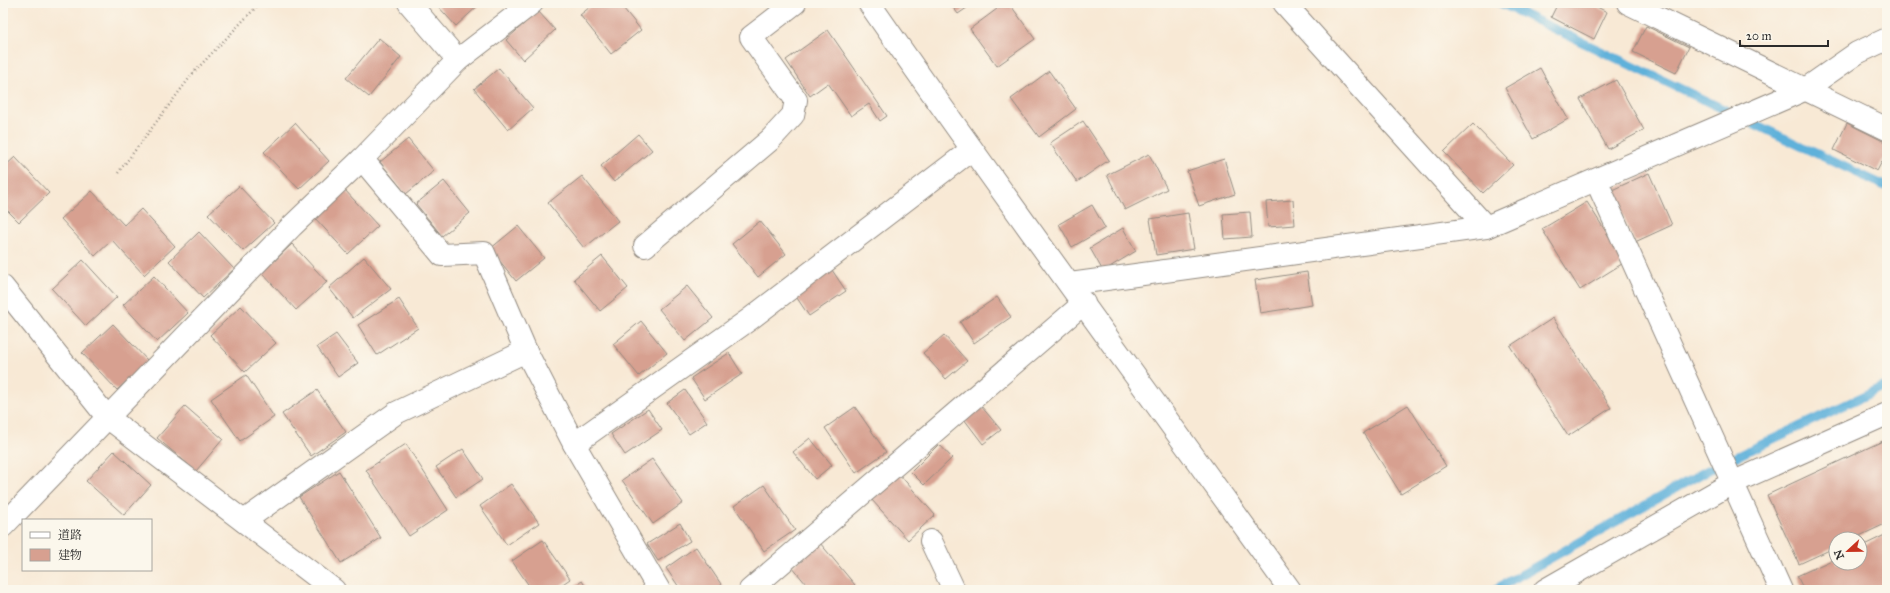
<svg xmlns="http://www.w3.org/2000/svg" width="1890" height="593" font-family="'IM FELL Great Primer','Noto Serif JP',serif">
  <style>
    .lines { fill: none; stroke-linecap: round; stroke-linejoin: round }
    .stream { stroke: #5fb1da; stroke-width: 9 }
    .building { fill: #d7a090 }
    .minor-casing { stroke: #928a80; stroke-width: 24 }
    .path { stroke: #928a80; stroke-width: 2.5; stroke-dasharray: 1 3; stroke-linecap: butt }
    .minor { stroke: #fff; stroke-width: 22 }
  </style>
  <rect width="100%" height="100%" fill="#fbf7ec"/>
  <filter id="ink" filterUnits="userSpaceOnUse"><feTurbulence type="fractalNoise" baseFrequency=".025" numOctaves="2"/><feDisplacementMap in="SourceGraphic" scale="8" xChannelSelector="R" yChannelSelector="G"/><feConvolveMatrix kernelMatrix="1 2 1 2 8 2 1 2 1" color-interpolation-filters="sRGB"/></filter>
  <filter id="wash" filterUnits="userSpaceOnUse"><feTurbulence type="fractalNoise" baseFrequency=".012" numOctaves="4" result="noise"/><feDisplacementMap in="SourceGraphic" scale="16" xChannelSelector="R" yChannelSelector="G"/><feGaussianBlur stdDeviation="0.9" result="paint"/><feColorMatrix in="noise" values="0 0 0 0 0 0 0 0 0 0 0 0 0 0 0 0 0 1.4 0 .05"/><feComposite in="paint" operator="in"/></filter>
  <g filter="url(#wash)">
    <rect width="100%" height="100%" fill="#f8e9d5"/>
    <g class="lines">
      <!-- stream -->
      <g class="stream">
        <polyline points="1500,3 1887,187"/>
        <polyline points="1494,590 1708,470 1887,385"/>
      </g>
    </g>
    <g id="blocks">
      <!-- building -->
      <g class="building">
        <polygon points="435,3 481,3 456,26"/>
        <polygon points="595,3 619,3 641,30 611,54 580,15"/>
        <polygon points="950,3 974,3 958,14"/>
        <polygon points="1005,3 1009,3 1035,39 997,66 970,29"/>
        <polygon points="1558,3 1589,3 1607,12 1594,39 1551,17"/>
        <polygon points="538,11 555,30 523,60 506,40"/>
        <polygon points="1646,26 1689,47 1676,73 1633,52"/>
        <polygon points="828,30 887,116 880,121 869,104 851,116 828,83 810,96 786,60"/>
        <polygon points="379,38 401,57 369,97 346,78"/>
        <polygon points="499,68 533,108 508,130 474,89"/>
        <polygon points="1540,68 1568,119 1533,139 1505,88"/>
        <polygon points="1049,71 1076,109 1039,137 1011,99"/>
        <polygon points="1616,80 1644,130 1608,149 1580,99"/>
        <polygon points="1083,121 1109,160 1077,182 1050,143"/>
        <polygon points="295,123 329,161 299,189 264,152"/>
        <polygon points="1847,123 1887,143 1887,152 1877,171 1834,150"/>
        <polygon points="1473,124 1513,165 1483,193 1444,152"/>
        <polygon points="638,134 652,150 614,182 601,166"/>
        <polygon points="408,139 434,171 406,194 380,162"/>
        <polygon points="1149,154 1167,189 1125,210 1107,175"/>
        <polygon points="15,157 49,193 19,222 3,206 3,168"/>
        <polygon points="1224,159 1235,194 1199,206 1187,171"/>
        <polygon points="1649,173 1672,225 1635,242 1612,190"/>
        <polygon points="582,176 618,221 584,248 548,203"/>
        <polygon points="444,181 470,213 442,236 416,204"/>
        <polygon points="239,186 274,223 243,251 208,214"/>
        <polygon points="344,189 378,226 348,254 314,217"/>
        <polygon points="92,191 124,225 141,209 175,246 144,275 112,240 95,256 61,219"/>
        <polygon points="1293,200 1295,225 1268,227 1266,202"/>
        <polygon points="1587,202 1625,262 1580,290 1542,229"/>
        <polygon points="1092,205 1105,228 1072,247 1059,224"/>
        <polygon points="1250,212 1252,237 1225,239 1223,214"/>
        <polygon points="1188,213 1194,249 1156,255 1150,219"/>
        <polygon points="760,221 786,254 758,277 732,244"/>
        <polygon points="518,226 544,258 516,281 490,249"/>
        <polygon points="1123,228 1136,251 1103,271 1090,248"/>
        <polygon points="199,232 234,269 203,298 169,261"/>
        <polygon points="292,244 327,282 296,310 262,273"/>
        <polygon points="602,256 628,288 600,311 574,279"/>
        <polygon points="364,257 391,289 353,318 329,288"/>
        <polygon points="83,260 117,297 86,326 52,289"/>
        <polygon points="832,270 846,291 809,316 795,295"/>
        <polygon points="1307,272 1312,305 1260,313 1255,280"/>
        <polygon points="154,276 188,313 157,342 123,305"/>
        <polygon points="687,286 713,318 685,341 659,309"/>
        <polygon points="997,297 1011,317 974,343 960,322"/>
        <polygon points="399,299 418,328 377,355 358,325"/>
        <polygon points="241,306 276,343 245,372 210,335"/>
        <polygon points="1553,318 1611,408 1568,436 1510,346"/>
        <polygon points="641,321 667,353 639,376 613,344"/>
        <polygon points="113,324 148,361 117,390 82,353"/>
        <polygon points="336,334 358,363 338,377 317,347"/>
        <polygon points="944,335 967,361 946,379 923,353"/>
        <polygon points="729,353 742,374 705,399 691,378"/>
        <polygon points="246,375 274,417 240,441 211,399"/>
        <polygon points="317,390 346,432 311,456 282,414"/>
        <polygon points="685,390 707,422 689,434 667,403"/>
        <polygon points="1408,405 1446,466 1401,494 1363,433"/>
        <polygon points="185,406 223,439 196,471 157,438"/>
        <polygon points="981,406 1001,430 983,444 964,419"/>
        <polygon points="855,407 886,452 856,473 825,428"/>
        <polygon points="648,409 662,430 625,455 611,434"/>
        <polygon points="810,438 832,465 815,479 793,452"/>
        <polygon points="1887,439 1887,523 1853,539 1836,539 1836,547 1799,564 1767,495"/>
        <polygon points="406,444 448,510 409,536 366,470"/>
        <polygon points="939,444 952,458 924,485 911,472"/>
        <polygon points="463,449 483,479 456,497 436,467"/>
        <polygon points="114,451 151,485 124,515 86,481"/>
        <polygon points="652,459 683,503 653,524 622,480"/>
        <polygon points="339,471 381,538 341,563 299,497"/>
        <polygon points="899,474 935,515 908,540 871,499"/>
        <polygon points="511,484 539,523 507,545 480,506"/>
        <polygon points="764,485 795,530 764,551 734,506"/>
        <polygon points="680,523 690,541 658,561 647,544"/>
        <polygon points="1887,534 1887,590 1804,590 1797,576 1836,558 1836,563 1860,563 1860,547"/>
        <polygon points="543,540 570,579 554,590 532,590 512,561"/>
        <polygon points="820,543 855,585 849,590 811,590 792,567"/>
        <polygon points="696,547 725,590 681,590 666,568"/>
        <polygon points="582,581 588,590 569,590"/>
      </g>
    </g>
  </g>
  <g filter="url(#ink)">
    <use href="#blocks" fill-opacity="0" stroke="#928a80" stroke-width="1"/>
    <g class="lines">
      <defs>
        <g id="minor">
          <polyline points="409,3 458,60"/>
          <path d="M869,3C1006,201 1150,394 1290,590"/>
          <polyline points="1284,3 1486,227"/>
          <polyline points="1628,3 1887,129"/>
          <polyline points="362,159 442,255 484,253 526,351 574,444 659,590"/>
          <polyline points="1596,180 1781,590"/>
          <polyline points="645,246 770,140 793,115 796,100 751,37 795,3"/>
          <polyline points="1070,284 1486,227 1804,90 1857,53 1887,39"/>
          <polyline points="3,287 107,417 334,590"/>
          <polyline points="574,444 750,319 971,150"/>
          <polyline points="244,521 396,413 526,351"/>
          <polyline points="3,526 292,226 362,159 458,60 532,3"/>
          <polyline points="931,541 954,590"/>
          <polyline points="750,590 1084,303"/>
          <polyline points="1545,590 1732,483 1887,414"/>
        </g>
      </defs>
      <!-- minor casing -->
      <use href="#minor" class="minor-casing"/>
      <!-- path -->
      <polyline class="path" points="118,173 194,72 260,3"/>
      <!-- minor -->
      <use href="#minor" class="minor"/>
    </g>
  </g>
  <!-- margin -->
  <rect width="1890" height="593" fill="none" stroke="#fbf7ec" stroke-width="16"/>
  <!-- legend -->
  <rect x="22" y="519" width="130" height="52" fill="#fbf7ec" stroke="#a8a59f"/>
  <rect x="30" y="532" width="20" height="6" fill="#ffffff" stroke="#a8a59f"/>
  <text x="58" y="539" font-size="12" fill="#2b2b2b">道路</text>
  <rect x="30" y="549" width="20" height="12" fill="#d7a090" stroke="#a8a59f"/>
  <text x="58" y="559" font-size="12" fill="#2b2b2b">建物</text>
  <!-- north arrow -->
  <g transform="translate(1848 551) rotate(248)"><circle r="19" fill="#fbf7ec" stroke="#a8a59f"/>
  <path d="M0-3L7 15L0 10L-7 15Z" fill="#c8321e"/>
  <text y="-6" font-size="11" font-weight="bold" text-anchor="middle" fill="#2b2b2b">N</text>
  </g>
  <!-- scale -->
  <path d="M1740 40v6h88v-6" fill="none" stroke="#2b2b2b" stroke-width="2"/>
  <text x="1746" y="40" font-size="12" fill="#2b2b2b" stroke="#fbf7ec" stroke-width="3" paint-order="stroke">20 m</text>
</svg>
